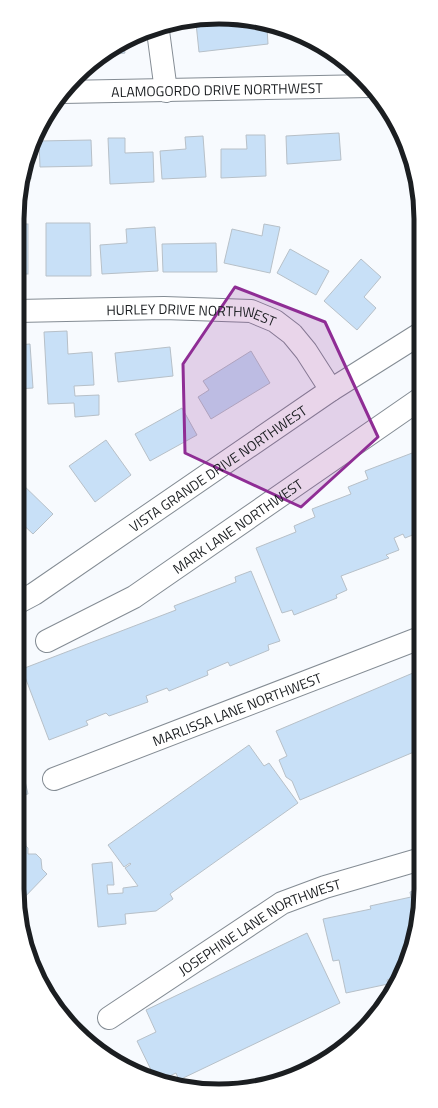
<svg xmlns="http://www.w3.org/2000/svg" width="438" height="1108" font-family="'Titillium Web',sans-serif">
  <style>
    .building { fill: #c8e0f7; stroke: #b7c0c8 }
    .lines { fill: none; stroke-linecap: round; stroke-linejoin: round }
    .minor-casing { stroke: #848c94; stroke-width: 24 }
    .minor { stroke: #fff; stroke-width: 22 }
    .marked { fill: #8f2d95; fill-opacity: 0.2; stroke: #8f2d95; stroke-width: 3; stroke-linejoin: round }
    .labels { text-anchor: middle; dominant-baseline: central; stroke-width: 3; stroke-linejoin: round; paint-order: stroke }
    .street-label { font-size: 14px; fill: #1b1e21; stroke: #fff }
    .rim { fill: none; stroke: #1b1e21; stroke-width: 5 }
  </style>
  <rect width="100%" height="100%" fill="#f7fafe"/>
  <!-- building -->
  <g class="building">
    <polygon points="219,20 272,24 277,27 267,28 268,44 199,52 196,23"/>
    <polygon points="123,42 125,53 104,56 118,44"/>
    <polygon points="339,133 341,160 287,164 286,136"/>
    <polygon points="246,135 265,135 266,176 221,178 221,149 247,149"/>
    <polygon points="203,136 206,177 162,179 160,151 186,149 185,137"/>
    <polygon points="108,138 125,138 125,153 153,152 154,182 110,184"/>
    <polygon points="91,140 92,166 40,167 39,141"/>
    <polygon points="30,154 31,179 22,179 24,166"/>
    <polygon points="46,223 90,223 91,276 46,276"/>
    <rect x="17" y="224" width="11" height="50"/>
    <polygon points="264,224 280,227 270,273 224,263 232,229 262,236"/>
    <polygon points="155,227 158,271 102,274 100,245 127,243 126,229"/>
    <polygon points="216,243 217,272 163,272 162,244"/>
    <polygon points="290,249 329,271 316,295 277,273"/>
    <polygon points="361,259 381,277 364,297 376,308 357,330 324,301"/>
    <polygon points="67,331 68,354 92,352 94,385 74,386 75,396 99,395 99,415 75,417 74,403 48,404 44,332"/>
    <polygon points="30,344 33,388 17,389 17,345"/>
    <polygon points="170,347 173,376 118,382 115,353"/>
    <polygon points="251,351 270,383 211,419 198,397 209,390 203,381"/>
    <polygon points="182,408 197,435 150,461 135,434"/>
    <polygon points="106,440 131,475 95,502 69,466"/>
    <polygon points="420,450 420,532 405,538 403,534 394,538 399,550 386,555 389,558 341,576 347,590 336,595 337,598 294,615 292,610 282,613 256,548 296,532 294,526 315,517 312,509 351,494 348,487 368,479 365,471"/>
    <polygon points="17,479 53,514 33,534 17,519"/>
    <polygon points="251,571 280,641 268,645 269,650 230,666 228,662 207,671 208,675 169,691 167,688 146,696 148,702 109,716 106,713 86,721 88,725 49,740 22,669 176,610 174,606 236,582 235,577"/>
    <polygon points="420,670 421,749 300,800 292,781 286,777 279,760 287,756 276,731"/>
    <polygon points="249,745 264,766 269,763 298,803 170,894 173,899 156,911 125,914 126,924 98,927 92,864 112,862 114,885 107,885 108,894 123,893 123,888 138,886 125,868 131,864 130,863 124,867 108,845"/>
    <polygon points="17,755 19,755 28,794 17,796"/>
    <polygon points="17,833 25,833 26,846 28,848 28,854 36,854 41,859 42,869 47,874 19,903 17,889"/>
    <polygon points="421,889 414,942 396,977 387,980 388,984 346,993 339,960 333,961 323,919 371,909 370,906 411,897 410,892"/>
    <polygon points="307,933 340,1003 179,1080 176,1073 163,1079 154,1076 137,1041 156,1032 146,1010"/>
  </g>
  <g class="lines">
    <defs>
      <g id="minor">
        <polyline points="158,31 166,91"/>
        <path id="s1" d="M63,92L371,86"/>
        <path id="s2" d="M17,311L164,308L251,311L275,321L292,334L306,351L331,390"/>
        <path id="s3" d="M17,603L34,594L331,390L420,334"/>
        <path id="s4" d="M47,641L134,597L420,399"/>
        <path id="s5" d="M54,779L420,638"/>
        <path id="s6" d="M109,1018L282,903L325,887L421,859"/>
      </g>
    </defs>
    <!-- minor casing -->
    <use href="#minor" class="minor-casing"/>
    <!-- minor -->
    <use href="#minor" class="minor"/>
  </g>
  <!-- marked area -->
  <path class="marked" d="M235,287L325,322L378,437L301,507L185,453L183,364Z"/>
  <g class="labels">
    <!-- street labels -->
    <g class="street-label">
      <text stroke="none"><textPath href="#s1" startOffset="154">ALAMOGORDO DRIVE NORTHWEST</textPath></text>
      <text stroke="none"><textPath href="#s2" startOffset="175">HURLEY DRIVE NORTHWEST</textPath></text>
      <text stroke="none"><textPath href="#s3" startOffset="242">VISTA GRANDE DRIVE NORTHWEST</textPath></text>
      <text stroke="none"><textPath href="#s4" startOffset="223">MARK LANE NORTHWEST</textPath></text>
      <text stroke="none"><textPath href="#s5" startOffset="196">MARLISSA LANE NORTHWEST</textPath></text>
      <text stroke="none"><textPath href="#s6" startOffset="177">JOSEPHINE LANE NORTHWEST</textPath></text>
    </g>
  </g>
  <!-- crop -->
  <path d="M0 0H438V1108H0ZM219 24H219A195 195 0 0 1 414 219V889A195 195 0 0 1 219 1084H219A195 195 0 0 1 24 889V219A195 195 0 0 1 219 24Z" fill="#fff" fill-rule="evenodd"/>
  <path class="rim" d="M219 24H219A195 195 0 0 1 414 219V889A195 195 0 0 1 219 1084H219A195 195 0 0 1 24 889V219A195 195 0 0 1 219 24Z"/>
</svg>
